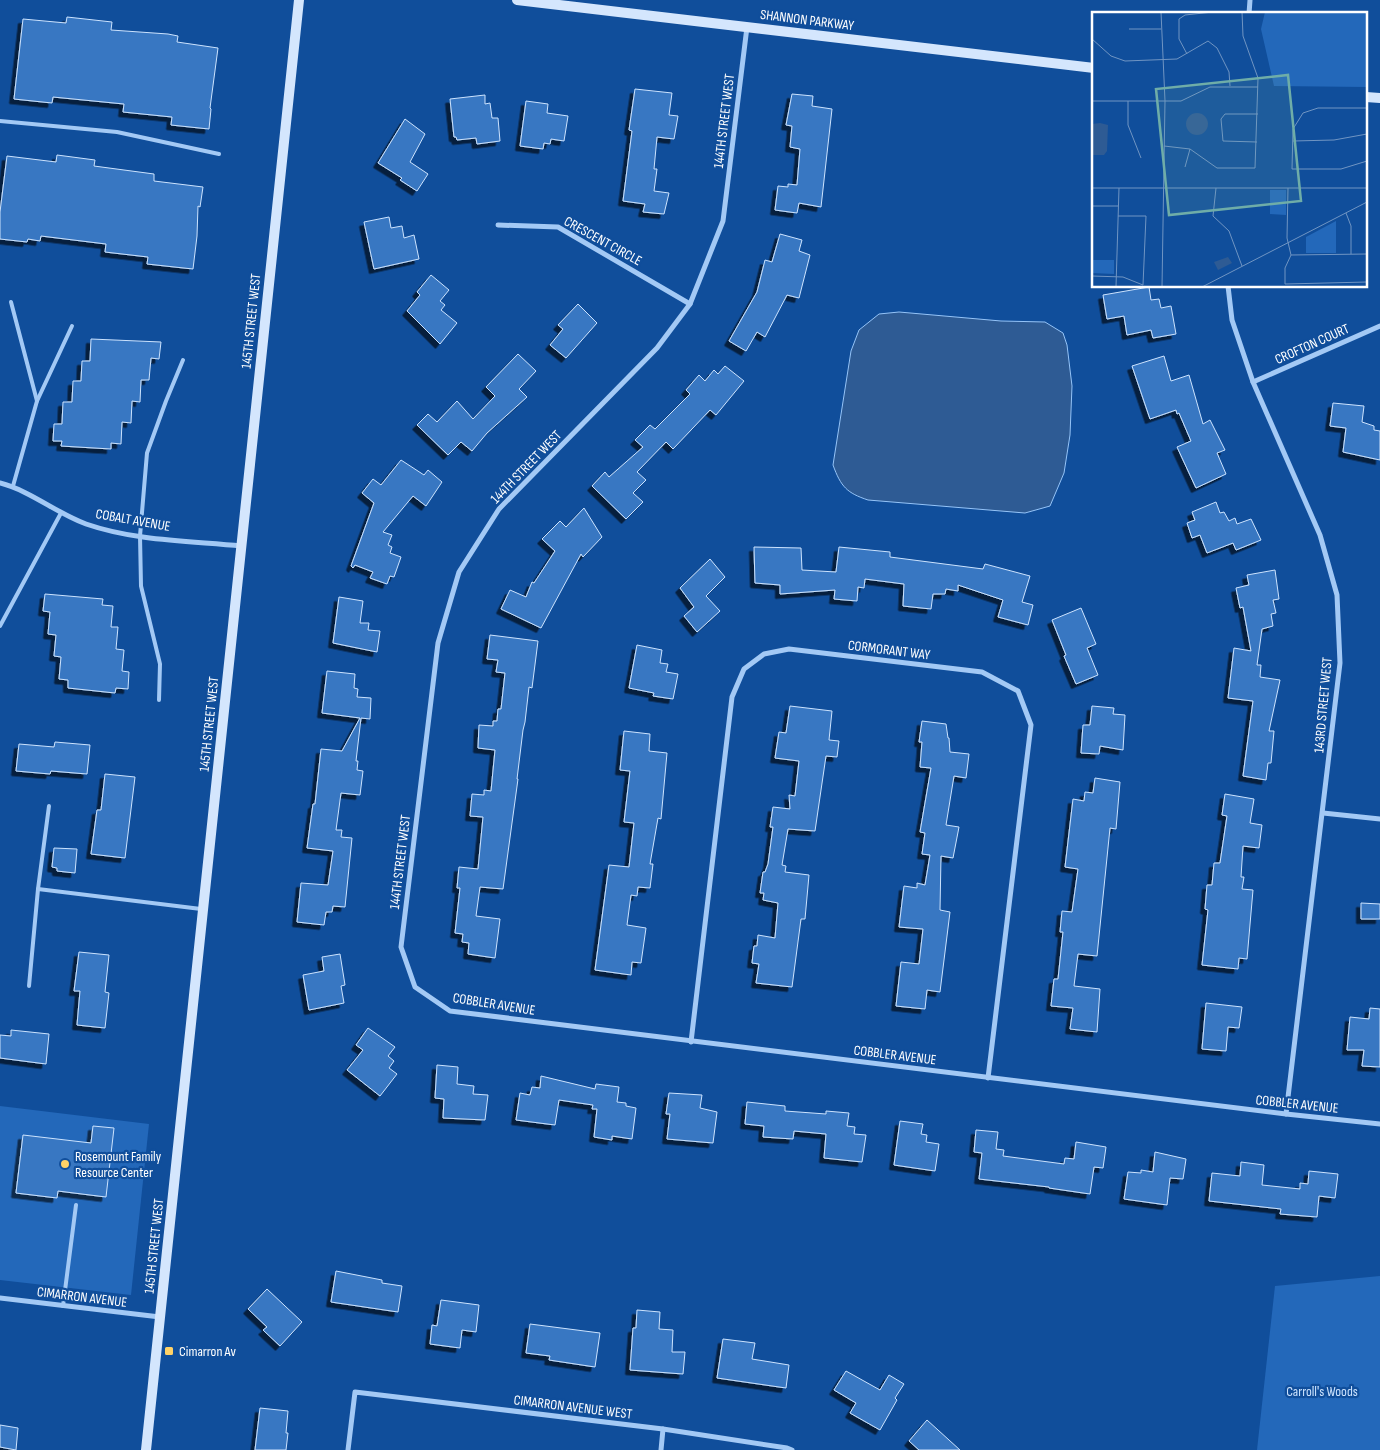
<svg xmlns="http://www.w3.org/2000/svg" width="1380" height="1450" font-family="'Sofia Sans Condensed',sans-serif">
  <style>
    .green { fill: #2368ba }
    .water { fill: #2e5b94; stroke: #95c4f8 }
    .building { fill: #3977c2; stroke: #cce3fe; filter: url(#shadow) }
    .lines { fill: none; stroke-linecap: round; stroke-linejoin: round }
    .lane { stroke: #a3c9f5; stroke-width: 4 }
    .street { stroke: #a3c9f5; stroke-width: 5 }
    .secondary { stroke: #d4e6fd; stroke-width: 10 }
    .poi-dot { fill: #ffd267; stroke: #104e9b; stroke-width: 2 }
    .labels { text-anchor: middle; dominant-baseline: central; stroke-width: 4.5; stroke-linejoin: round; paint-order: stroke }
    .street-label { font-size: 14px; fill: #fff; stroke: #104e9b }
    .poi-label { font-size: 14px; fill: #fff; stroke: #104e9b; text-anchor: start }
    .park-label { font-size: 14px; fill: #cce3fe; stroke: #104e9b }
    .inset-road { fill: none; stroke: #7095c3; stroke-width: 1 }
    .view { fill: #6fada8; fill-opacity: 0.15; stroke: #6fada8; stroke-width: 2.5 }
    .inset-edge { fill: none; stroke: #fff; stroke-width: 2.5 }
  </style>
  <defs>
    <filter id="shadow"><feDropShadow dx="-4.5" dy="4.5" stdDeviation="0" flood-color="#0009"/></filter>
  </defs>
  <rect width="100%" height="100%" fill="#104e9b"/>
  <!-- green -->
  <g class="green">
    <polygon points="0,1106 149,1124 131,1295 0,1280"/>
    <polygon points="1380,1276 1380,1450 1257,1450 1275,1286"/>
  </g>
  <!-- water -->
  <path class="water" d="M899,312L1001,321L1045,322L1063,333L1067,345L1072,386L1070,435L1064,473L1050,506L1025,513L868,500C847,493 841,487 833,465L851,351L859,330L879,314Z"/>
  <!-- building -->
  <g class="building">
    <polygon points="67,17 112,22 111,30 168,34 178,36 177,42 218,48 210,108 211,109 209,129 171,125 172,117 123,112 124,104 53,97 52,103 14,99 23,19 66,23"/>
    <polygon points="635,89 672,93 669,115 678,116 674,139 657,137 654,169 657,169 654,191 669,193 664,214 643,212 645,204 623,201 632,131 629,130"/>
    <polygon points="792,94 813,96 812,106 832,109 821,207 799,203 797,213 775,210 778,186 788,187 788,184 797,185 800,149 790,147 792,126 786,125"/>
    <polygon points="485,95 485,104 490,103 492,118 498,118 500,141 477,144 476,138 457,140 456,137 454,137 450,99"/>
    <polygon points="526,101 548,104 547,113 568,116 564,141 551,139 550,144 544,143 543,149 520,146"/>
    <polygon points="405,119 425,134 410,162 428,174 417,191 400,180 402,178 378,163"/>
    <polygon points="57,155 95,160 94,166 154,174 154,181 203,187 200,207 198,206 197,236 193,269 147,264 148,257 105,252 106,244 41,236 40,241 28,239 27,242 0,239 0,212 7,156 56,162"/>
    <polygon points="389,217 391,228 402,226 404,238 414,235 419,259 374,269 364,222"/>
    <polygon points="780,234 802,240 799,251 810,255 799,298 787,295 765,337 757,332 746,351 729,341 757,292 765,260 772,262"/>
    <polygon points="431,275 449,290 440,301 445,305 441,310 457,323 440,344 407,311 420,295 417,292"/>
    <polygon points="1149,287 1151,300 1159,299 1161,308 1171,306 1176,334 1153,338 1151,330 1127,335 1124,316 1107,319 1103,295"/>
    <polygon points="578,304 597,323 566,358 550,345 563,329 558,325"/>
    <polygon points="91,339 161,342 159,359 151,358 149,380 141,380 140,402 132,401 131,423 122,422 121,444 111,443 111,449 61,446 62,441 53,441 54,424 62,424 63,402 72,402 73,381 81,381 82,361 90,361"/>
    <polygon points="518,354 536,371 519,389 527,397 487,433 472,451 461,442 448,455 417,425 428,414 437,422 457,401 473,419 495,396 486,387"/>
    <polygon points="1164,356 1171,381 1189,375 1203,424 1210,420 1225,450 1217,453 1226,474 1196,488 1177,447 1191,441 1179,413 1177,414 1176,410 1150,419 1132,366"/>
    <polygon points="725,366 744,381 716,415 710,410 673,449 666,442 637,472 646,480 633,493 643,502 626,519 592,486 605,472 609,477 643,447 635,440 650,425 655,429 690,394 686,390 699,375 705,381 714,370 718,374"/>
    <polygon points="1333,403 1364,406 1362,422 1374,426 1374,430 1380,431 1380,460 1343,452 1346,428 1330,426"/>
    <polygon points="401,460 424,475 428,470 442,482 426,506 413,496 383,532 392,535 388,545 392,547 390,553 401,557 394,577 390,576 387,584 370,578 373,572 355,565 353,568 351,566 374,503 362,493 373,479 381,485"/>
    <polygon points="1216,502 1220,513 1224,512 1229,521 1235,518 1237,524 1251,519 1261,540 1236,550 1233,543 1207,553 1200,535 1192,538 1187,523 1195,520 1192,512"/>
    <polygon points="584,508 602,537 583,557 581,554 541,628 501,609 510,590 526,597 532,582 534,583 555,551 542,539 560,521 566,527"/>
    <polygon points="754,547 801,548 802,570 836,572 839,547 890,552 890,557 983,569 985,564 1030,576 1022,602 1033,605 1028,625 998,617 1003,600 958,585 958,591 946,589 945,594 933,594 931,609 903,606 904,584 865,579 864,588 858,587 857,601 834,599 835,590 780,594 780,585 755,583"/>
    <polygon points="710,559 725,577 706,596 720,611 697,632 684,616 694,607 680,588"/>
    <polygon points="1275,570 1279,599 1273,600 1276,613 1271,614 1273,626 1262,629 1257,665 1261,665 1260,677 1280,680 1269,731 1274,731 1271,763 1268,763 1266,780 1243,776 1253,701 1228,698 1234,648 1251,651 1243,607 1240,608 1236,588 1249,585 1247,575"/>
    <polygon points="45,594 103,599 102,605 113,606 111,627 118,627 116,649 124,650 122,671 129,672 128,689 116,688 115,693 68,688 68,680 59,679 61,657 54,656 56,635 48,634 50,612 43,611"/>
    <polygon points="339,597 363,601 360,623 369,623 368,630 380,631 377,652 333,643"/>
    <polygon points="1081,608 1096,644 1087,648 1098,675 1076,684 1064,656 1066,655 1052,620"/>
    <polygon points="490,635 538,641 532,688 529,687 525,722 523,730 517,779 518,779 503,889 480,887 476,916 500,919 495,958 468,954 469,943 462,942 463,934 455,933 460,888 457,888 459,867 478,869 483,817 470,816 472,794 484,795 484,790 491,791 495,750 478,748 479,725 493,726 493,721 497,721 498,709 501,709 505,673 496,672 498,660 487,659"/>
    <polygon points="637,645 662,650 660,663 668,664 666,672 678,674 673,699 653,696 654,693 629,688"/>
    <polygon points="327,671 355,674 354,688 358,689 357,697 371,698 370,719 361,718 356,761 358,761 357,770 363,771 360,795 341,793 336,830 342,830 341,837 352,838 345,907 333,906 332,912 326,912 324,925 297,922 301,883 328,885 333,851 307,848 313,804 315,804 321,749 342,751 360,718 322,713"/>
    <polygon points="790,706 832,711 829,740 839,741 837,757 826,756 815,831 788,829 782,865 786,866 785,872 809,875 805,919 801,919 792,987 756,983 759,964 752,963 754,946 757,946 758,935 775,938 778,903 763,900 764,893 760,893 763,872 765,872 768,864 773,827 770,827 773,807 790,809 789,795 795,796 799,761 775,758 779,732 786,733"/>
    <polygon points="1092,706 1114,708 1113,714 1125,715 1123,750 1100,746 1099,754 1081,753 1083,725 1090,725"/>
    <polygon points="922,721 946,724 948,738 949,738 950,752 969,754 966,778 954,776 946,825 959,827 953,858 941,856 940,910 950,912 940,992 927,990 925,1009 896,1006 901,962 919,964 923,929 899,927 904,886 917,888 917,883 925,885 930,855 922,854 925,833 920,832 931,768 920,767 922,742 919,742"/>
    <polygon points="624,731 650,734 649,751 667,753 661,819 658,818 650,864 653,864 650,888 638,887 637,896 631,895 627,925 646,928 641,963 632,962 631,975 595,970 609,865 629,867 634,823 624,822 630,771 620,770"/>
    <polygon points="55,742 90,745 87,774 51,771 50,774 16,771 19,744 54,747"/>
    <polygon points="105,774 135,777 125,858 91,854 97,810 101,810"/>
    <polygon points="1095,778 1120,782 1116,829 1110,828 1097,956 1078,954 1074,986 1100,989 1097,1032 1070,1029 1073,1008 1051,1006 1054,979 1058,979 1063,932 1060,932 1062,911 1072,912 1078,869 1065,867 1073,799 1084,801 1085,792 1093,793"/>
    <polygon points="1225,794 1254,799 1250,823 1262,825 1259,848 1243,846 1241,877 1244,877 1242,889 1253,890 1247,959 1239,958 1238,969 1202,965 1208,910 1205,909 1207,885 1212,885 1214,863 1220,863 1227,816 1222,815"/>
    <polygon points="54,848 77,849 75,873 57,871 57,868 52,867"/>
    <polygon points="1361,903 1380,904 1380,919 1361,919"/>
    <polygon points="79,952 109,955 105,992 109,993 105,1028 77,1025 80,991 74,991"/>
    <polygon points="340,954 345,985 341,986 344,1003 309,1010 303,975 324,971 322,957"/>
    <polygon points="1206,1003 1242,1007 1239,1028 1228,1027 1226,1051 1202,1049"/>
    <polygon points="1370,1008 1380,1009 1380,1067 1362,1066 1364,1050 1347,1050 1350,1017 1369,1019"/>
    <polygon points="368,1028 395,1047 388,1056 394,1061 389,1068 397,1074 380,1096 347,1070 363,1050 356,1045"/>
    <polygon points="11,1030 49,1034 46,1064 0,1058 0,1035 11,1036"/>
    <polygon points="437,1065 458,1067 457,1084 474,1086 473,1094 488,1095 485,1120 443,1118 444,1099 435,1098"/>
    <polygon points="541,1076 595,1089 596,1084 619,1087 617,1102 626,1103 626,1106 636,1108 632,1139 612,1136 612,1140 594,1137 597,1109 592,1109 593,1105 559,1100 555,1125 516,1120 520,1093 530,1095 532,1087 540,1088"/>
    <polygon points="669,1093 702,1095 700,1108 717,1112 713,1143 667,1139 670,1114 666,1114"/>
    <polygon points="747,1102 785,1106 785,1111 826,1114 826,1111 849,1113 847,1126 855,1127 854,1134 866,1135 862,1162 824,1158 826,1134 794,1131 793,1139 763,1137 764,1126 745,1124"/>
    <polygon points="900,1121 923,1124 921,1134 927,1135 926,1142 939,1144 935,1171 894,1165"/>
    <polygon points="93,1126 114,1128 106,1197 58,1191 57,1198 16,1193 23,1135 91,1143"/>
    <polygon points="976,1130 998,1132 996,1149 1004,1150 1003,1156 1064,1164 1065,1158 1074,1159 1076,1142 1106,1147 1103,1168 1094,1167 1090,1194 1049,1188 1049,1187 979,1179 982,1153 974,1152"/>
    <polygon points="1155,1152 1186,1159 1183,1179 1170,1178 1167,1205 1124,1199 1128,1172 1141,1173 1141,1170 1153,1172"/>
    <polygon points="1241,1162 1264,1165 1262,1185 1300,1189 1300,1183 1308,1184 1309,1171 1338,1174 1335,1198 1319,1196 1317,1217 1280,1214 1281,1209 1209,1201 1212,1173 1240,1176"/>
    <polygon points="336,1271 382,1280 382,1283 402,1286 398,1312 331,1302"/>
    <polygon points="267,1289 302,1322 280,1346 263,1330 267,1327 248,1309"/>
    <polygon points="441,1300 479,1305 476,1332 462,1330 460,1348 430,1344 432,1325 437,1326"/>
    <polygon points="637,1310 660,1312 659,1329 673,1330 672,1352 685,1352 683,1374 630,1370 633,1328 636,1328"/>
    <polygon points="530,1324 600,1333 595,1367 549,1360 550,1356 526,1353"/>
    <polygon points="723,1339 755,1343 752,1359 789,1365 786,1388 717,1378"/>
    <polygon points="846,1371 880,1390 889,1375 904,1384 895,1398 897,1400 880,1430 850,1413 856,1403 834,1390"/>
    <polygon points="260,1408 288,1411 286,1433 288,1433 286,1450 255,1450"/>
    <polygon points="927,1420 960,1450 919,1450 909,1441"/>
    <polygon points="0,1425 18,1428 16,1450 0,1447"/>
  </g>
  <g class="lines">
    <!-- lane -->
    <g class="lane">
      <polyline points="0,121 117,132 219,154"/>
      <polyline points="11,302 37,401"/>
      <polyline points="13,486 37,401 72,326"/>
      <polyline points="0,626 61,513"/>
      <polyline points="159,700 160,664 141,586 140,536 147,453 166,401 183,360"/>
      <polyline points="38,889 201,909"/>
      <polyline points="29,986 38,889 49,806"/>
      <polyline points="63,1306 76,1205"/>
    </g>
    <!-- street -->
    <g class="street">
      <polyline points="1249,14 1250,0"/>
      <polyline points="747,27 723,221 690,304 657,348 499,509 459,572 438,643 401,947 415,987 450,1011 1286,1114 1380,1124"/>
      <polyline points="498,225 558,227 690,304"/>
      <polyline points="1228,286 1232,320 1253,382 1320,535 1337,595 1340,663 1286,1114"/>
      <polyline points="1253,382 1380,326"/>
      <path d="M0,483C31,491 56,513 86,524C135,541 190,541 241,546"/>
      <polyline points="1323,813 1380,819"/>
      <polyline points="691,1042 732,697 744,669 764,654 789,649 982,672 1018,691 1031,725 988,1078"/>
      <polyline points="0,1298 160,1317"/>
      <polyline points="348,1450 355,1392 663,1429 787,1448 792,1450"/>
      <polyline points="661,1450 663,1429"/>
    </g>
    <!-- secondary -->
    <g class="secondary">
      <polyline points="517,0 1094,68"/>
      <polyline points="1366,97 1380,98"/>
      <polyline points="146,1450 299,0"/>
    </g>
  </g>
  <!-- markers -->
  <g class="poi-dot">
    <circle cx="65" cy="1164" r="5"/>
    <rect x="164" y="1346" width="10" height="10" rx="2.5"/>
  </g>
  <g class="labels">
    <!-- street labels -->
    <g class="street-label">
      <text transform="translate(807 20) rotate(7)">SHANNON PARKWAY</text>
      <text transform="translate(724 121) rotate(-83)">144TH STREET WEST</text>
      <text transform="translate(603 241) rotate(29)">CRESCENT CIRCLE</text>
      <text transform="translate(251 321) rotate(-84)">145TH STREET WEST</text>
      <text transform="translate(1312 344) rotate(-24)">CROFTON COURT</text>
      <text transform="translate(526 467) rotate(-46)">144TH STREET WEST</text>
      <text transform="translate(133 520) rotate(10)">COBALT AVENUE</text>
      <text transform="translate(889 650) rotate(7)">CORMORANT WAY</text>
      <text transform="translate(1323 705) rotate(-85)">143RD STREET WEST</text>
      <text transform="translate(209 724) rotate(-84)">145TH STREET WEST</text>
      <text transform="translate(400 862) rotate(-83)">144TH STREET WEST</text>
      <text transform="translate(494 1004) rotate(9)">COBBLER AVENUE</text>
      <text transform="translate(895 1055) rotate(7)">COBBLER AVENUE</text>
      <text transform="translate(1297 1104) rotate(6)">COBBLER AVENUE</text>
      <text transform="translate(154 1246) rotate(-84)">145TH STREET WEST</text>
      <text transform="translate(82 1297) rotate(7)">CIMARRON AVENUE</text>
      <text transform="translate(573 1407) rotate(7)">CIMARRON AVENUE WEST</text>
    </g>
    <!-- poi labels -->
    <g class="poi-label">
      <text x="75" y="1156">Rosemount Family<tspan x="75" dy="16">Resource Center</tspan></text>
      <text x="179" y="1351">Cimarron Av</text>
    </g>
    <!-- park labels -->
    <g class="park-label">
      <text x="1322" y="1391">Carroll's Woods</text>
    </g>
  </g>
  <!-- overview -->
  <g transform="translate(1092 12)">
    <rect width="275" height="275" fill="#104e9b"/>
    <path d="M173,0H275V75L182,74L169,17ZM178,178H194V203L178,202ZM244,209V241H214V225ZM0,248H22V262L0,261Z" fill="#2368ba"/>
    <path d="M94 112a11 11 0 1 1 22 0a11 11 0 1 1-22 0ZM8,111L16,113L15,139L12,143H0V112ZM136,245L140,251L126,258L122,250Z" fill="#2e5b94"/>
    <path class="inset-road" d="M69,0L73,89L70,275M37,17H69M0,27L19,44L33,49L85,47L116,29L125,36L137,60L138,74M95,42L87,27V7L93,3L121,0M0,89H89L118,75H166M36,89V113L49,146M275,96H226L211,101L201,117L200,157H249L275,149M201,129L242,128L275,122M165,130L131,129L129,107L133,102H166M72,134L98,137L125,156H163L166,66L151,24L150,0M93,155L98,137M0,176H275M124,176L121,204L137,219L150,254M196,176L195,226L199,243L193,256V272L275,270M0,194H26M254,201L259,214V242M199,243L275,242M0,264L31,265L51,273L54,204H26M24,275L27,176M110,275L275,190"/>
    <path class="view" d="M196,63L209,189L77,203L64,77Z"/>
    <rect width="275" height="275" class="inset-edge"/>
  </g>
</svg>
